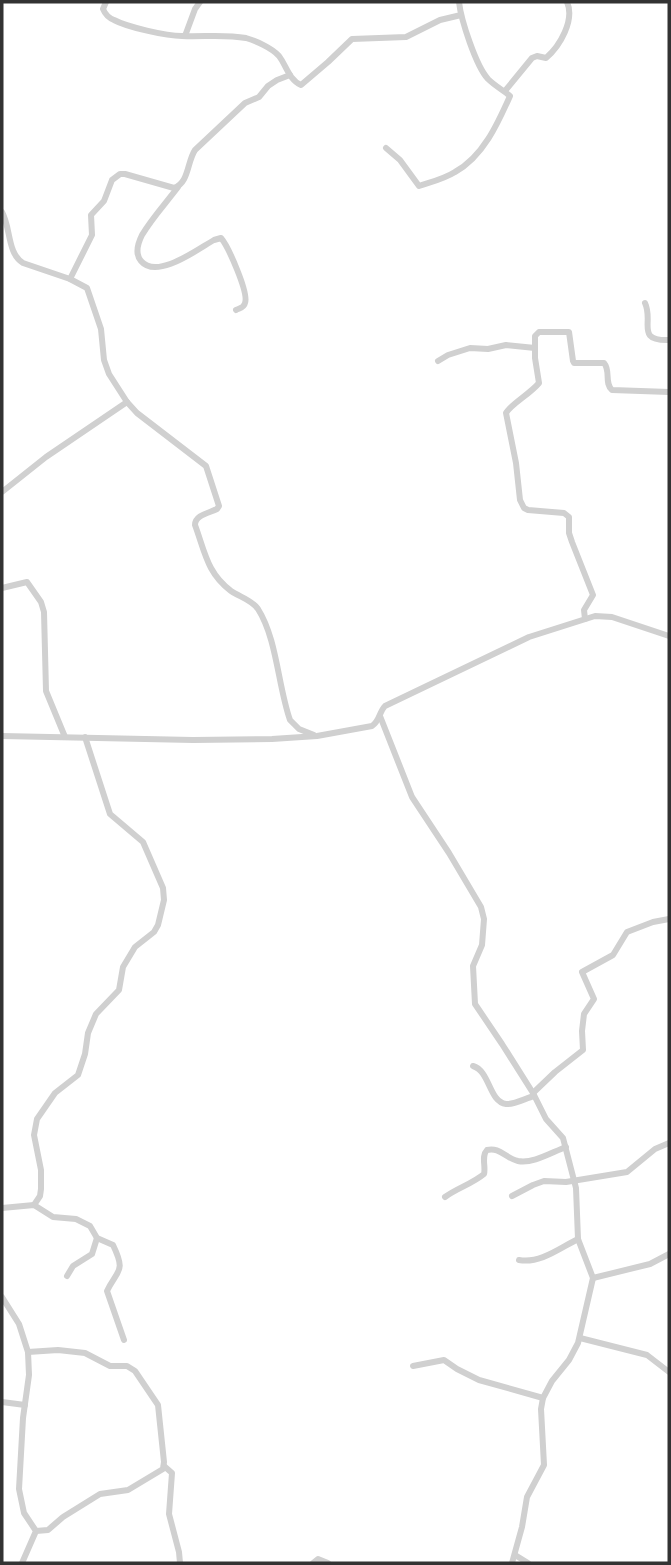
<svg xmlns="http://www.w3.org/2000/svg" width="671" height="1565" font-family="'Asap Condensed',sans-serif">
  <style>
    .lines { fill: none; stroke-linecap: round; stroke-linejoin: round }
    .minor { stroke: #d0d0d0; stroke-width: 6 }
  </style>
  <rect width="100%" height="100%" fill="#fff"/>
  <g class="lines">
    <!-- minor -->
    <g class="minor">
      <path d="M106,2L103,9C105,14 109,18 114,20C127,27 166,36 182,36C204,37 224,34 246,38C256,41 272,48 279,56C286,65 289,80 301,85L328,62L352,39L406,37L440,20L461,15"/>
      <polyline points="185,36 195,9 200,2"/>
      <path d="M505,91L532,58L537,56L546,58C560,46 575,20 567,2"/>
      <path d="M386,148L400,160L419,186C431,182 444,179 455,172C483,157 498,123 510,96C503,90 495,86 488,79C476,66 461,20 459,2"/>
      <path d="M178,187C166,203 152,218 142,235C138,243 135,254 141,261C157,280 198,249 214,240L221,238C228,246 249,293 245,303C244,308 240,308 236,310"/>
      <path d="M2,212C11,228 7,253 23,263L70,279L87,288L101,329L104,360L109,374L127,402L137,413L206,466L219,506L217,509C209,513 195,515 195,525C205,552 207,573 231,591C240,597 252,600 258,609C277,639 278,686 290,720L299,729L314,735"/>
      <path d="M70,279L92,235L91,215L104,201L112,180L120,174H125L174,188C189,183 187,162 195,150L245,103L259,97L268,86L277,80L290,75"/>
      <path d="M645,303C654,322 635,341 669,340"/>
      <polyline points="438,361 448,355 470,348 488,349 506,345 535,348"/>
      <polyline points="2,492 46,457 127,402"/>
      <polyline points="2,588 27,582 41,602 44,612 46,691 65,737"/>
      <path d="M585,619L584,610L593,595L572,542L569,533V517L564,513L528,510L524,508L520,500L516,463L506,413C511,404 530,394 539,383L535,358V336L539,332H569L573,361L574,363H604C611,371 604,383 612,390L669,392"/>
      <polyline points="380,716 412,797 449,853 481,907 484,919 482,945 473,966 475,1004 502,1044 533,1093 546,1119 563,1138 576,1188 578,1239 593,1278 578,1343 569,1360 552,1381 543,1398 541,1409 544,1465 527,1497 522,1527 512,1563"/>
      <path d="M2,736L193,740L272,739L317,736L372,726C380,721 379,712 385,706L529,637L595,616L612,617L669,636"/>
      <path d="M473,1066C490,1071 489,1102 506,1104C514,1105 526,1098 534,1096"/>
      <polyline points="533,1093 555,1072 583,1050 582,1031 584,1014 594,999 582,972 613,955 627,932 653,922 669,919"/>
      <polyline points="512,1196 533,1185 544,1181 566,1182 627,1172 655,1149 669,1143"/>
      <path d="M445,1197C457,1188 472,1184 484,1174C486,1167 481,1156 487,1150C500,1147 505,1158 518,1161C533,1164 552,1152 566,1147"/>
      <polyline points="34,1205 40,1196 41,1189 41,1170 34,1135 37,1119 55,1093 78,1075 85,1054 88,1033 96,1014 119,990 123,967 135,947 154,932 158,925 164,900 163,888 143,842 110,814 85,737"/>
      <path d="M2,1208L34,1205L53,1217L76,1219L90,1226L97,1238L113,1245C126,1272 118,1269 107,1291L124,1340"/>
      <path d="M519,1260C540,1264 560,1248 578,1239"/>
      <polyline points="67,1276 73,1266 92,1254 97,1238"/>
      <polyline points="593,1278 650,1264 669,1254"/>
      <polyline points="2,1297 19,1324 28,1352 29,1375 23,1418 19,1489 24,1513 36,1531 22,1563"/>
      <polyline points="580,1338 647,1355 669,1372"/>
      <polyline points="28,1352 58,1350 85,1353 110,1366 127,1366 135,1371 158,1405 164,1462 163,1469 128,1490 100,1494 63,1517 48,1530 36,1531"/>
      <polyline points="413,1366 444,1360 457,1369 479,1380 543,1398"/>
      <polyline points="2,1402 25,1405"/>
      <polyline points="164,1466 172,1473 169,1514 179,1552 180,1563"/>
      <polyline points="515,1555 528,1563"/>
      <polyline points="313,1563 318,1559 328,1563"/>
    </g>
  </g>
  <!-- border -->
  <rect width="671" height="1565" fill="none" stroke="#333333" stroke-width="7"/>
</svg>
